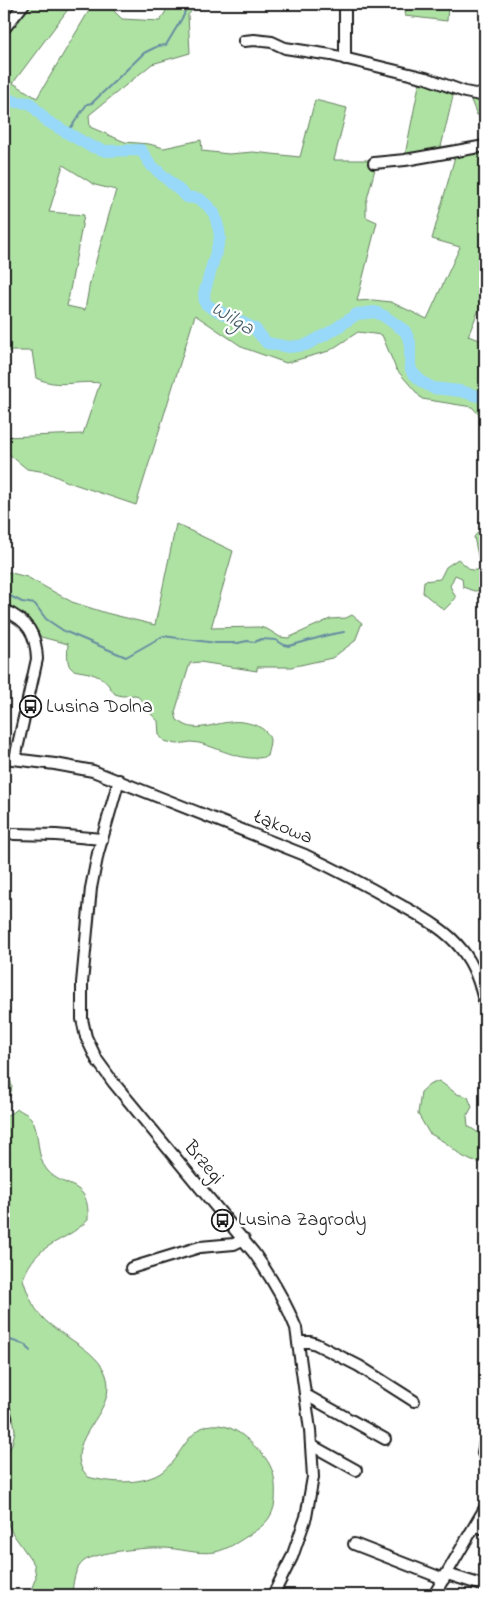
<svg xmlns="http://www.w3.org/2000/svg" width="489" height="1599" font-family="'Indie Flower',sans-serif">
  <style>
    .green { fill: #aee2a3; stroke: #657f60; fill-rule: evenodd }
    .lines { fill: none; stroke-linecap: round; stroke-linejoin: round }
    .stream { stroke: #668da1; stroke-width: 2 }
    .river { stroke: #98d8f9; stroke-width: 12 }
    .minor-casing { stroke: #1c1c1c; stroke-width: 14 }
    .minor { stroke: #fff; stroke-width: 10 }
    .labels { text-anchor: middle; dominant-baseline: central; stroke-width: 4.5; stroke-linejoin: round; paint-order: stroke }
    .poi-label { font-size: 20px; fill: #1c1c1c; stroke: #fff; text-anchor: start }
    .street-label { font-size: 20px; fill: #1c1c1c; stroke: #fff }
    .water-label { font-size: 21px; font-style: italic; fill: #475e69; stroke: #fff }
  </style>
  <rect width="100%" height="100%" fill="#fff"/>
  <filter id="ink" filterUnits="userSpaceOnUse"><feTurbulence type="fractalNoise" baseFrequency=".02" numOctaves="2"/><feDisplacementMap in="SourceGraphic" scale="10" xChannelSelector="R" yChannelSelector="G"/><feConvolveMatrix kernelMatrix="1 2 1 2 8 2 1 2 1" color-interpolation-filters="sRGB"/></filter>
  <g filter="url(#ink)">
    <!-- green -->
    <g class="green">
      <path d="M30,4H72L13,83L37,98L93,4H117L112,9L122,19L160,21L170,4H198L188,15L190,53L152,64L89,115L90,127L125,142L149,144L164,148L201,140L202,151L229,154L253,152L300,157L315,100L347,108L334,160H372L376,165L366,203V217L377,222L357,301L373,300L391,302L427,319L460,247L432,239L456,153L485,148V295L468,336L483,341L485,335V421L472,407L422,399L396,369L382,335L358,332L329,351L286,363L244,348L195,315L136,505L68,482L46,472L27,469L10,455L4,453V437L83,434L100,383C76,380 60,389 36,378L32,351H4V35ZM63,165L95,185L116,190L90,282L85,310L67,306L84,215L49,212Z"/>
      <polygon points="406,4 448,4 447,21 405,16"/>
      <polygon points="420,80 454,92 440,151 405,155"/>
      <polygon points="470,98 485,100 485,116 477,115"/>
      <path d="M176,524L233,551L211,628L259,627L267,629L280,637L288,638L330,619L346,618L352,615L362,623L355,641L332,658L291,667H257V671L200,662L190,663L175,712L177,720C182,723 186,726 191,727C205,729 217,723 230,722C242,720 268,725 270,740C270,745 268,751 267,756C246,764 219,748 199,743L191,742L177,744L164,741L159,735L158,721L149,712L147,705L136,695L122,696L115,694C110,688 107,681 99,677C76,665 65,681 68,644L41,637L34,625L24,616L4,604V571L27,577L72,602L106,613L155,625Z"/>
      <polygon points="485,524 485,590 474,591 463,587 462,578 455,575 450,586 456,598 444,610 423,593 424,581 440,579 446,567 458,559 471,570 481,570 474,537"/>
      <polygon points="4,1042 6,1045 8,1071 12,1087 10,1096 4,1095"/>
      <polygon points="439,1081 457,1094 468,1097 472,1107 467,1116 468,1126 477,1132 485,1133 485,1163 472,1161 462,1156 446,1143 429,1133 418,1114 421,1092 429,1085"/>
      <path d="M18,1109C22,1112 28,1114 31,1118C41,1133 35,1156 47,1170C65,1191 90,1178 88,1220C62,1245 37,1241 23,1279C27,1292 32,1306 42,1317C59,1336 97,1349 106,1375C118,1409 72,1433 80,1464C81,1469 86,1474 88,1477C110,1483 139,1485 159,1474C183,1460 188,1417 224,1426C240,1430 252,1443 263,1455C275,1469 276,1483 275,1501C273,1517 265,1525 252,1533C241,1540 229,1549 215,1552C197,1555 180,1548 162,1548C146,1547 97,1552 84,1561C74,1569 73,1583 72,1595H29L36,1577L34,1564L11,1531L4,1514V1460L12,1444L15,1431L13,1417L6,1406H4V1117Z"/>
    </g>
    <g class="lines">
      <!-- stream -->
      <g class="stream">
        <polyline points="67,133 87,104 92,103 144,53 158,46 166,45 184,15 186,4"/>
        <polyline points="4,593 22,602 35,604 46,619 64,631 126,657 163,636 216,643 238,643 247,641 255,642 261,639 276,640 284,645 289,646 328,635 344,632"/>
        <path d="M4,1335L7,1339C6,1350 8,1361 4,1371"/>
        <polyline points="7,1339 26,1345 30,1351"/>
      </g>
      <!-- river -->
      <polyline class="river" points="4,97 16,102 30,103 47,121 90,146 106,151 141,150 151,165 187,197 200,199 208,206 214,213 219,230 220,238 204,294 205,303 210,307 255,329 267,343 289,347 306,345 332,331 357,314 375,312 384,316 405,331 410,342 410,366 412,372 422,382 433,388 460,391 485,398"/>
      <defs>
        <g id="minor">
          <polyline points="4,29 24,4"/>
          <polyline points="244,41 254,40 272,42 285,48 331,55 426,78 465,92 485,96"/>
          <polyline points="345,59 345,4"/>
          <polyline points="374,163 405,160 485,146"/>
          <path d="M4,610C28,621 36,633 37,659L15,758"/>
          <path d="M4,758L55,764L93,771L305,855C337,870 367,886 397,903C420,916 445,928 462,950C475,966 481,985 485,1006"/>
          <path d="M119,780L98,853L91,888L82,983V1019L86,1037L97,1060L113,1082L254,1253C271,1277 285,1300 296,1328L310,1430L313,1477L306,1517L292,1557L273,1595"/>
          <polyline points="14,834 56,835 102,839"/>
          <polyline points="131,1268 200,1247 234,1244 244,1239"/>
          <polyline points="298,1342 310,1342 316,1344 359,1366 414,1401"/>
          <polyline points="306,1395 385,1439"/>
          <polyline points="4,1409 6,1417 4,1421"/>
          <polyline points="485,1442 483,1453 485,1457"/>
          <polyline points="311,1445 356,1470"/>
          <polyline points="475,1526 485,1529"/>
          <polyline points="354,1544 444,1579"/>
          <polyline points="447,1574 485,1586"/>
          <polyline points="434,1595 485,1508"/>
        </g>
      </defs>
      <!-- minor casing -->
      <use href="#minor" class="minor-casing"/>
      <!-- minor -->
      <use href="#minor" class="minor"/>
    </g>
  </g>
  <!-- icons -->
  <defs>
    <symbol id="bus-ring" viewBox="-11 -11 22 22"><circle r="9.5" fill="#fff" stroke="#1c1c1c" stroke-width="1.5"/><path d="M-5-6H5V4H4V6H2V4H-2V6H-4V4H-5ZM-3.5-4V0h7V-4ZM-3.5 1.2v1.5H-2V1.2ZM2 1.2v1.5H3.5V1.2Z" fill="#1c1c1c"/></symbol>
  </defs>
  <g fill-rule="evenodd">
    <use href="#bus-ring" x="18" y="694" width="25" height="25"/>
    <use href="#bus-ring" x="210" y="1208" width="25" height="25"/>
  </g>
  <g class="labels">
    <!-- poi labels -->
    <g class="poi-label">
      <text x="46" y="707">Lusina Dolna</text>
      <text x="238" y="1220">Lusina Zagrody</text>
    </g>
    <!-- street labels -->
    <g class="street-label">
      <text transform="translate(283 828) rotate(22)">Łąkowa</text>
      <text transform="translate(203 1163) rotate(50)">Brzegi</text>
    </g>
    <!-- water labels -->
    <g class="water-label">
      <text transform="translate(232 319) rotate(31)">Wilga</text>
    </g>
  </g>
  <!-- margin -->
  <rect width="489" height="1599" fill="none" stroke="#fff" stroke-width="20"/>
  <rect x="10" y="10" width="469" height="1579" fill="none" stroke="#1c1c1c" stroke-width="2" filter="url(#ink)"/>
</svg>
